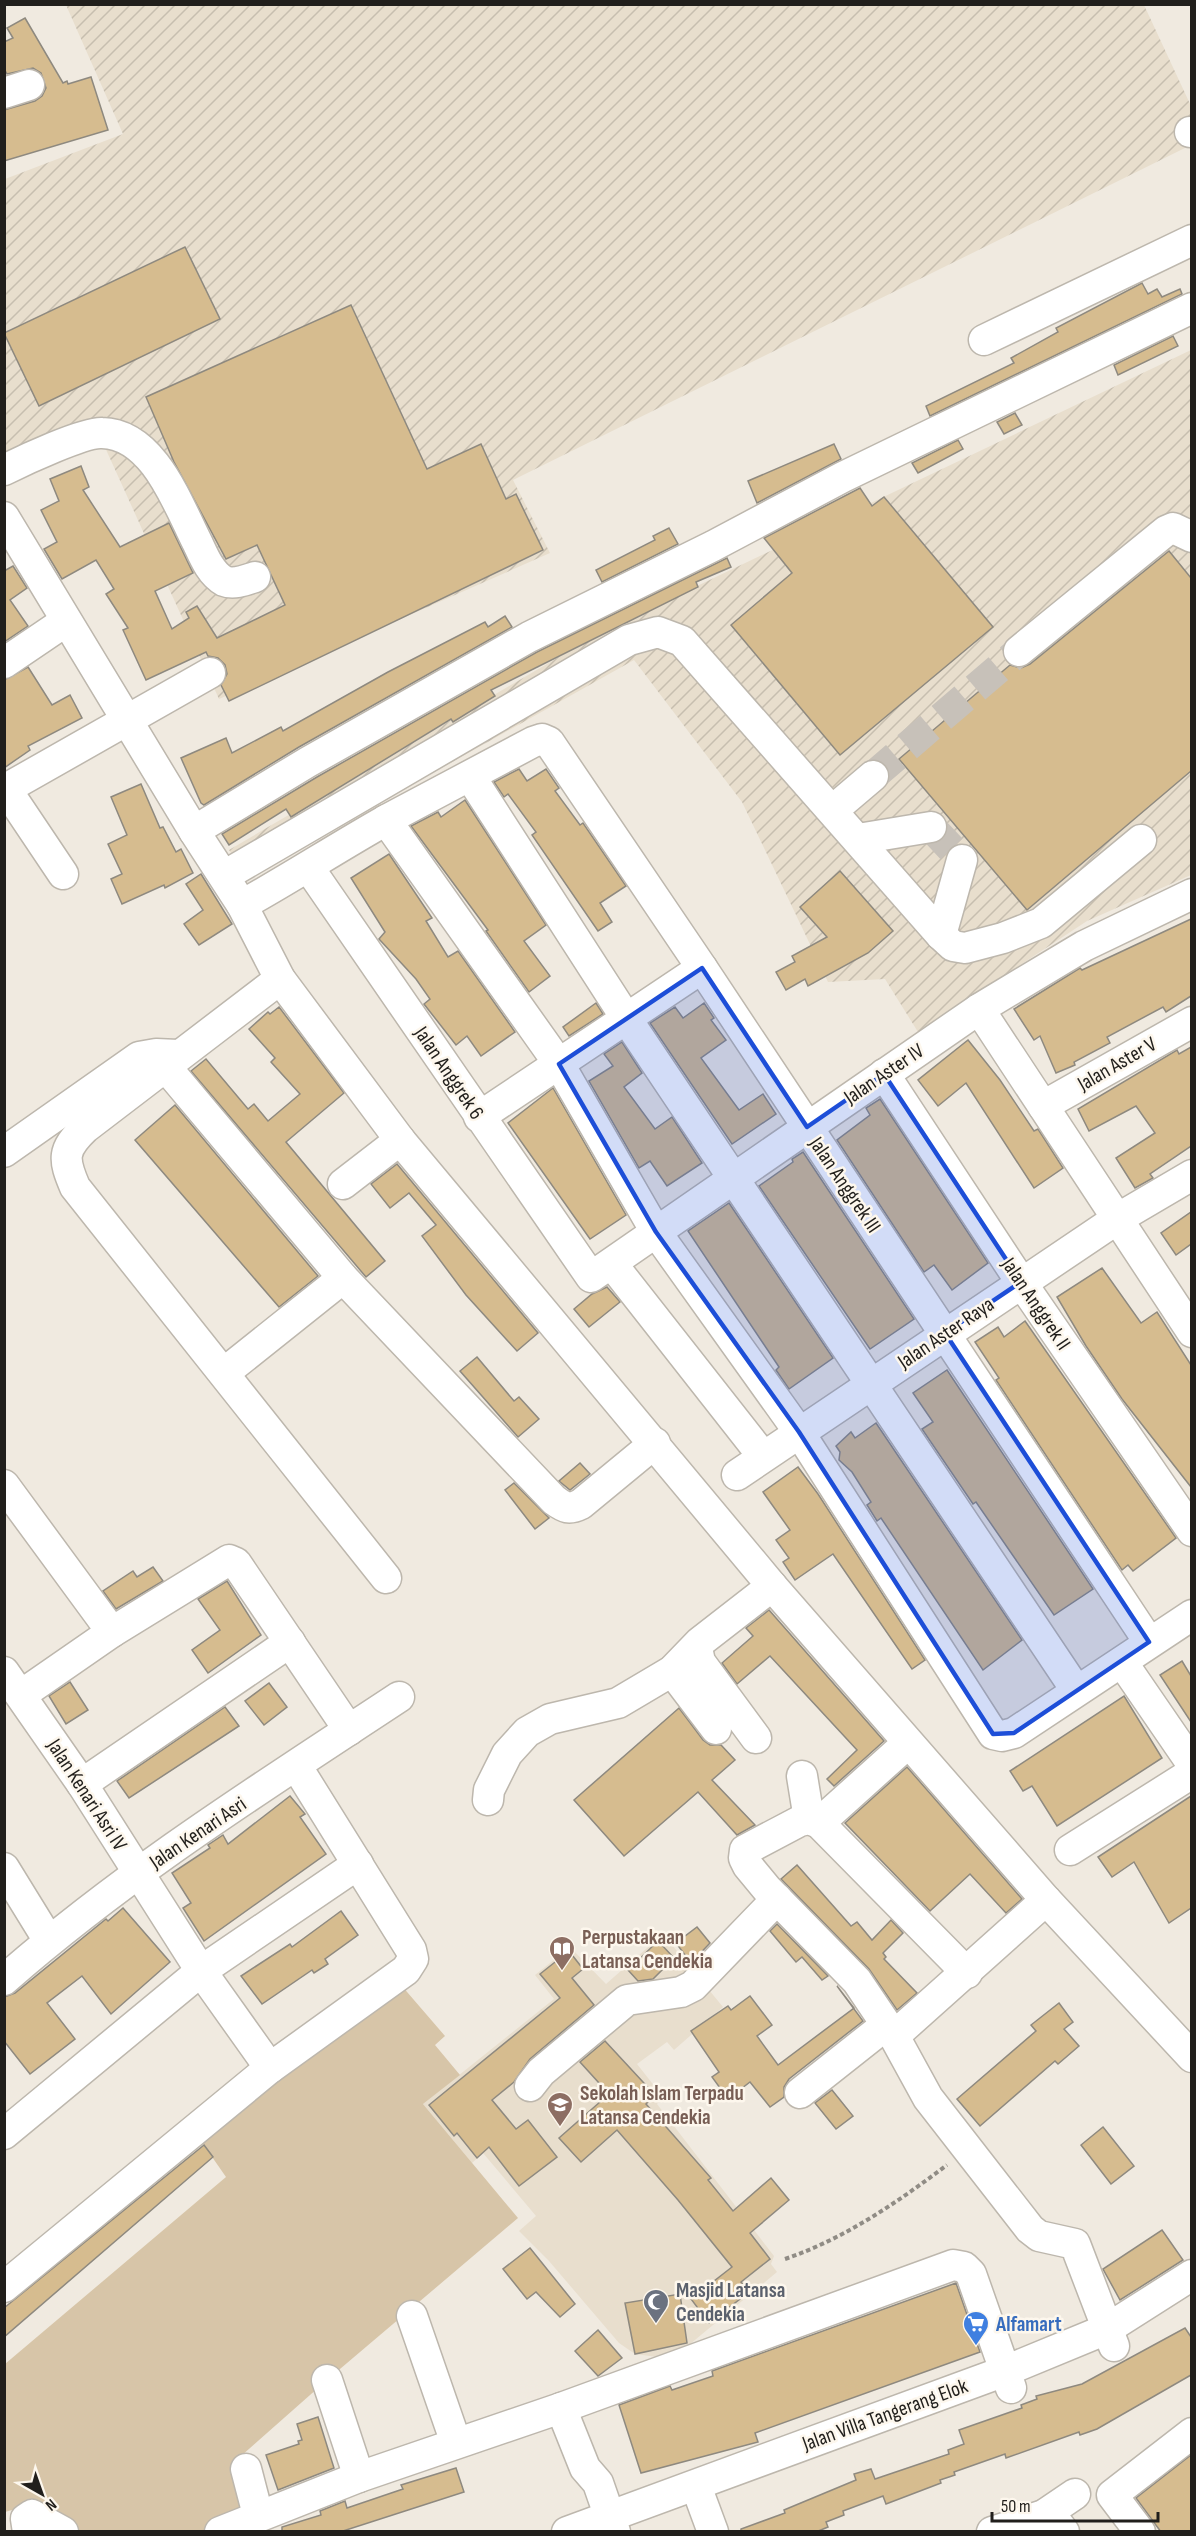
<svg xmlns="http://www.w3.org/2000/svg" width="1196" height="2536" font-family="'Sofia Sans Condensed',sans-serif">
  <style>
    .built { fill: #e8decd }
    .industrial { fill: url(#industrial-furrows) }
    .green { fill: #d7c5a8 }
    .building { fill: #d6bc8f; stroke: #8e897f; stroke-width: 1.5 }
    .lines { fill: none; stroke-linecap: round; stroke-linejoin: round }
    .minor-tunnel { stroke: #c7c1b9; stroke-width: 30; stroke-dasharray: 30 15; stroke-linecap: butt }
    .minor-casing { stroke: #bdb7ad; stroke-width: 33 }
    .path { stroke: #908c85; stroke-width: 4; stroke-dasharray: 4.5 3; stroke-linecap: butt }
    .minor { stroke: #fff; stroke-width: 30 }
    .marked { fill: #1d4ed8; fill-opacity: 0.2; stroke: #1d4ed8; stroke-width: 4.5; stroke-linejoin: round }
    .labels { text-anchor: middle; dominant-baseline: central; stroke-width: 5; stroke-linejoin: round; paint-order: stroke }
    .street-label { font-size: 21px; fill: #211f1c; stroke: #fdf7ed }
    .education-label { font-size: 21px; font-weight: bold; fill: #785e54; stroke: #fdf7ed; text-anchor: start }
    .worship-label { font-size: 21px; font-weight: bold; fill: #5b616d; stroke: #fdf7ed; text-anchor: start }
    .shop-label { font-size: 21px; font-weight: bold; fill: #366cbe; stroke: #fdf7ed; text-anchor: start }
  </style>
  <defs>
    <pattern id="industrial-furrows" width="10" height="10" patternUnits="userSpaceOnUse" patternTransform="scale(1.5)"><rect width="10" height="10" fill="#e8decd"/><path d="M-1 1l2-2M0 10L10 0M9 11l2-2" fill="none" stroke="#c7beaf"/></pattern>
  </defs>
  <rect width="100%" height="100%" fill="#f0eae0"/>
  <!-- built -->
  <polygon class="built" points="663,1934 723,2007 674,2050 667,2042 637,2064 663,2097 657,2104 774,2256 771,2264 777,2272 672,2359 635,2354 619,2343 549,2261 519,2231 536,2216 483,2153 472,2163 423,2104 554,1999 535,1975 570,1947 606,1984"/>
  <!-- industrial -->
  <g class="industrial">
    <polygon points="66,5 1144,5 1191,106 1191,145 513,480 550,553 219,699 103,443 5,458 5,179 123,134"/>
    <polygon points="1191,350 1191,875 1087,921 918,1032 885,979 828,982 742,802 634,660 247,877 229,850 605,630"/>
  </g>
  <!-- green -->
  <polygon class="green" points="395,1978 445,2036 435,2045 460,2075 423,2104 518,2218 327,2380 241,2456 258,2515 220,2531 64,2532 25,2524 12,2510 5,2512 5,2364 226,2177 194,2131"/>
  <!-- building -->
  <g class="building">
    <polygon points="25,18 63,83 67,81 68,84 91,77 108,130 4,161 4,110 35,101 42,96 46,88 41,73 33,68 7,74 4,69 4,42 13,38 7,28"/>
    <polygon points="185,247 220,319 39,406 4,333"/>
    <polygon points="1142,283 1148,294 1157,289 1162,297 1180,289 1182,294 930,416 926,406 1014,363 1011,358 1058,332 1056,328"/>
    <polygon points="351,305 427,469 481,444 506,499 516,494 543,550 229,701 221,685 227,674 225,665 218,658 208,656 206,652 146,680 123,630 128,628 106,594 114,589 96,560 62,579 44,549 57,542 41,510 59,501 50,479 81,466 89,487 83,490 120,547 169,523 193,573 155,591 172,629 189,618 186,612 197,606 217,638 285,605 257,545 226,559 174,462 146,397"/>
    <polygon points="1173,336 1178,346 1118,375 1114,365"/>
    <polygon points="1015,413 1022,425 1004,434 997,422"/>
    <polygon points="958,440 963,449 918,473 912,463"/>
    <polygon points="834,444 841,459 757,503 748,481"/>
    <polygon points="860,488 872,506 884,497 993,627 840,755 731,625 792,573 764,538"/>
    <polygon points="669,528 678,544 602,582 596,570 655,540 653,536"/>
    <polygon points="1169,551 1191,578 1191,771 1027,910 899,759 1010,665 1021,668 1030,664"/>
    <polygon points="727,558 731,567 696,582 698,587 491,690 495,696 453,722 451,719 291,817 286,809 229,845 222,834 317,777 537,652"/>
    <polygon points="13,566 27,588 10,600 28,626 4,642 4,571"/>
    <polygon points="505,616 512,627 299,747 204,805 201,803 181,758 226,738 232,753 281,727 283,731 388,672 485,622 488,627"/>
    <polygon points="28,667 52,705 70,695 82,718 28,746 30,750 4,768 4,680"/>
    <polygon points="519,769 527,781 546,769 559,788 555,791 580,825 583,823 626,886 600,903 612,922 598,931 532,835 536,832 508,794 504,797 494,782"/>
    <polygon points="141,784 160,828 163,827 176,852 181,849 193,873 165,888 164,885 122,904 111,879 122,874 108,844 127,835 111,797"/>
    <polygon points="465,800 546,925 524,941 550,976 529,992 486,931 488,930 411,826 438,812 441,817"/>
    <polygon points="389,854 432,918 426,921 448,957 458,951 515,1032 481,1056 467,1036 456,1045 424,1004 430,999 416,979 379,939 385,932 351,878"/>
    <polygon points="840,871 893,931 868,953 808,986 805,979 786,990 776,972 795,962 792,956 827,937 800,907"/>
    <polygon points="201,874 232,924 199,945 184,924 203,910 186,884"/>
    <polygon points="1191,919 1191,996 1166,1012 1163,1007 1107,1037 1110,1043 1074,1062 1075,1065 1056,1073 1040,1036 1034,1040 1014,1009 1080,968 1082,970"/>
    <polygon points="596,1003 603,1014 569,1036 563,1027"/>
    <polygon points="704,1003 714,1018 711,1020 726,1040 701,1058 739,1110 763,1094 776,1114 732,1144 650,1023 675,1007 683,1018"/>
    <polygon points="279,1007 344,1093 286,1142 385,1261 366,1277 191,1071 206,1059 248,1109 254,1104 268,1121 300,1094 271,1062 275,1058 249,1029 268,1012 270,1014"/>
    <polygon points="968,1040 1000,1080 1034,1131 1038,1129 1063,1168 1034,1188 966,1083 938,1106 918,1080"/>
    <polygon points="622,1042 642,1073 624,1087 655,1129 672,1117 702,1163 667,1186 650,1161 639,1168 589,1081 613,1066 604,1054"/>
    <polygon points="1191,1047 1191,1146 1150,1174 1153,1178 1135,1188 1116,1158 1155,1133 1136,1106 1089,1131 1078,1109 1177,1050 1179,1054"/>
    <polygon points="553,1088 626,1215 590,1239 508,1123"/>
    <polygon points="880,1099 988,1263 952,1290 934,1265 924,1272 837,1140 870,1115 866,1108"/>
    <polygon points="175,1105 318,1276 279,1307 135,1140"/>
    <polygon points="803,1152 914,1319 870,1349 759,1186 793,1162 792,1159"/>
    <polygon points="397,1164 538,1333 517,1351 466,1295 422,1236 436,1225 409,1193 390,1208 371,1184"/>
    <polygon points="729,1203 833,1358 789,1389 776,1370 779,1367 688,1231"/>
    <polygon points="1191,1212 1191,1244 1176,1255 1161,1233"/>
    <polygon points="1102,1268 1141,1323 1157,1312 1191,1365 1191,1487 1122,1399 1086,1346 1057,1297"/>
    <polygon points="607,1287 620,1302 589,1327 574,1309 592,1294"/>
    <polygon points="1025,1321 1176,1538 1133,1571 1128,1565 1122,1570 996,1380 999,1378 975,1342 998,1327 1004,1337"/>
    <polygon points="477,1357 514,1401 519,1397 539,1419 518,1437 460,1371"/>
    <polygon points="947,1370 1093,1589 1054,1615 976,1502 973,1504 922,1429 933,1422 913,1393"/>
    <polygon points="876,1423 1022,1640 983,1670 881,1518 877,1521 867,1505 871,1502 852,1472 839,1460 840,1452 836,1446 851,1432 855,1438"/>
    <polygon points="580,1463 590,1474 570,1490 559,1481"/>
    <polygon points="798,1467 818,1494 925,1660 912,1669 833,1554 795,1580 783,1562 789,1558 776,1540 790,1530 763,1492"/>
    <polygon points="514,1483 549,1518 535,1529 505,1490"/>
    <polygon points="153,1567 163,1581 116,1609 103,1591 133,1571 137,1577"/>
    <polygon points="227,1581 261,1635 208,1673 192,1650 220,1630 198,1599"/>
    <polygon points="769,1610 884,1741 834,1786 827,1779 857,1750 770,1656 737,1684 722,1663 753,1636 746,1628"/>
    <polygon points="1182,1661 1191,1676 1191,1722 1160,1675"/>
    <polygon points="70,1682 88,1710 66,1724 49,1696"/>
    <polygon points="269,1683 287,1707 264,1725 245,1701"/>
    <polygon points="1124,1696 1162,1758 1057,1826 1032,1786 1023,1791 1010,1771"/>
    <polygon points="225,1707 239,1726 129,1798 117,1781"/>
    <polygon points="679,1708 703,1740 710,1745 721,1745 735,1760 712,1780 755,1825 737,1835 698,1792 624,1856 574,1800"/>
    <polygon points="907,1767 1022,1899 1006,1913 970,1874 930,1911 845,1823"/>
    <polygon points="290,1796 305,1814 300,1817 326,1854 204,1941 183,1908 191,1903 172,1873 210,1848 208,1845 223,1835 228,1844"/>
    <polygon points="1191,1796 1191,1908 1169,1923 1134,1862 1112,1877 1098,1857"/>
    <polygon points="797,1865 851,1926 857,1922 872,1940 891,1920 903,1933 883,1953 886,1957 884,1959 917,1993 897,2010 869,1969 781,1879"/>
    <polygon points="123,1908 170,1962 111,2014 82,1976 47,2003 75,2039 30,2074 4,2041 4,1997 15,1993 106,1919 108,1921"/>
    <polygon points="341,1911 358,1935 325,1959 328,1964 314,1973 312,1970 262,2004 241,1976 290,1944 292,1947"/>
    <polygon points="777,1924 828,1976 822,1980 802,1957 796,1962 770,1931"/>
    <polygon points="697,1927 710,1943 691,1963 676,1943"/>
    <polygon points="658,1941 674,1958 653,1979 638,1981 628,1970"/>
    <polygon points="569,1951 583,1969 572,1978 594,2005 530,2059 514,2082 492,2100 516,2129 528,2120 557,2157 519,2186 489,2147 477,2158 457,2133 454,2136 429,2105 560,1998 540,1974"/>
    <polygon points="837,1986 863,2021 789,2079 784,2087 784,2097 770,2107 750,2082 728,2099 712,2077 719,2072 691,2031 728,2006 731,2010 750,1996 772,2025 757,2036 778,2065 854,2008"/>
    <polygon points="1059,2003 1073,2022 1064,2029 1079,2046 1058,2064 1055,2061 980,2126 957,2099 1036,2031 1031,2025"/>
    <polygon points="605,2041 655,2095 646,2104 711,2178 708,2180 733,2211 771,2178 789,2200 750,2233 770,2259 741,2282 749,2292 709,2323 691,2299 732,2267 678,2200 617,2130 581,2162 559,2138 609,2094 580,2062"/>
    <polygon points="832,2090 853,2116 836,2129 815,2103"/>
    <polygon points="1103,2127 1134,2166 1111,2184 1081,2145"/>
    <polygon points="204,2145 213,2157 4,2337 4,2308"/>
    <polygon points="1162,2230 1183,2260 1120,2300 1103,2269"/>
    <polygon points="530,2248 575,2304 560,2317 536,2292 527,2299 503,2269"/>
    <polygon points="956,2283 980,2352 755,2433 758,2442 641,2473 619,2405 670,2386 672,2390 713,2376 712,2371"/>
    <polygon points="680,2294 687,2343 635,2354 625,2303"/>
    <polygon points="1185,2328 1191,2337 1191,2375 1097,2429 1080,2435 1079,2432 1006,2458 1005,2454 954,2472 955,2475 940,2480 941,2483 886,2504 883,2496 843,2511 844,2515 826,2522 828,2527 816,2532 741,2532 741,2529 785,2513 784,2510 856,2480 854,2474 871,2469 875,2479 949,2454 948,2450 964,2444 959,2430 1022,2408 1021,2405 1037,2399 1036,2396 1082,2384"/>
    <polygon points="598,2330 622,2358 598,2376 575,2351"/>
    <polygon points="318,2417 334,2468 278,2490 266,2455 299,2444 298,2441 302,2440 297,2424"/>
    <polygon points="1191,2455 1191,2532 1161,2532 1136,2498"/>
    <polygon points="456,2468 464,2492 340,2532 282,2532 282,2527 321,2515 320,2511 345,2501 347,2508 403,2489 401,2485"/>
  </g>
  <g class="lines">
    <!-- minor-tunnel -->
    <g class="minor-tunnel">
      <polyline points="873,776 1019,651"/>
      <polyline points="931,827 962,860"/>
    </g>
    <defs>
      <g id="minor">
        <polyline points="4,93 29,85"/>
        <polyline points="1190,132 1192,132"/>
        <polyline points="984,340 1192,240"/>
        <path d="M4,470C24,460 84,432 102,433C154,434 178,505 198,544C204,557 211,574 224,581C234,585 246,580 255,577"/>
        <polyline points="4,517 194,831 242,905 280,979 400,1140 772,1586 1046,1900 1192,2057"/>
        <polyline points="1019,651 1166,531 1173,528 1192,537"/>
        <polyline points="4,663 66,621"/>
        <polyline points="470,776 626,1018 1076,1690"/>
        <polyline points="6,789 63,874"/>
        <polyline points="4,790 210,673"/>
        <polyline points="833,810 873,776"/>
        <polyline points="386,820 559,1064 656,1232 799,1432 993,1734 1002,1736 1014,1733 1192,1615"/>
        <polyline points="194,831 308,762 529,637 713,546 843,477 1192,308"/>
        <polyline points="858,839 931,827"/>
        <polyline points="309,868 591,1277 979,1009 1084,946 1192,894"/>
        <polyline points="224,876 629,640 658,632 682,641 941,935 953,946 965,948 1003,938 1041,923 1141,840"/>
        <path d="M242,905C291,878 338,847 388,819C436,793 485,768 533,742L542,739L549,742L702,968L1149,1642"/>
        <polyline points="941,935 962,860"/>
        <path d="M280,979L85,1128C62,1150 63,1159 75,1187L386,1578"/>
        <polyline points="979,1009 1192,1332"/>
        <path d="M165,1066L343,1278L554,1500C565,1508 569,1510 581,1504L655,1443"/>
        <polyline points="884,1074 1021,1282 1192,1531"/>
        <polyline points="1043,1106 1192,1022"/>
        <polyline points="479,1117 702,968"/>
        <polyline points="4,1152 139,1057 156,1054 178,1055"/>
        <polyline points="343,1184 400,1140"/>
        <polyline points="612,1264 762,1455"/>
        <polyline points="224,1373 343,1278"/>
        <polyline points="737,1475 1117,1219 1192,1175"/>
        <polyline points="4,1485 112,1632"/>
        <polyline points="697,1648 700,1662 756,1738"/>
        <polyline points="1122,1662 1192,1764"/>
        <polyline points="672,1671 716,1729"/>
        <polyline points="4,1672 82,1784 201,1971 270,2068"/>
        <polyline points="21,1695 112,1632 229,1560 236,1563 349,1730"/>
        <polyline points="802,1776 809,1819"/>
        <polyline points="82,1784 290,1642"/>
        <polyline points="488,1800 489,1790 507,1754 527,1732 550,1719 618,1703 672,1671 700,1642 772,1586"/>
        <polyline points="819,1823 908,1743"/>
        <polyline points="1070,1850 1192,1773"/>
        <polyline points="4,1868 49,1941"/>
        <polyline points="967,1973 819,1823 809,1819 800,1821 745,1850 744,1858 748,1866 767,1889 857,1981 894,2036 928,2098 1030,2229 1039,2236 1075,2244 1114,2346"/>
        <path d="M4,1980C126,1873 264,1786 399,1697"/>
        <polyline points="894,2036 1046,1900"/>
        <polyline points="530,2086 541,2072 627,2000 681,1992 693,1986 777,1899"/>
        <polyline points="800,2093 886,2025"/>
        <polyline points="4,2134 201,1971 358,1864"/>
        <polyline points="4,2287 270,2068 406,1970 413,1959 411,1950 297,1767"/>
        <polyline points="412,2316 456,2443"/>
        <polyline points="327,2380 359,2477"/>
        <polyline points="561,2408 585,2468 598,2483 615,2532"/>
        <polyline points="246,2469 258,2515"/>
        <polyline points="696,2486 713,2532"/>
        <polyline points="1044,2515 1054,2519 1064,2532"/>
        <polyline points="28,2532 26,2519 32,2515 63,2532"/>
        <polyline points="220,2532 359,2477 561,2408 953,2265 964,2267 971,2274 1011,2388"/>
        <polyline points="567,2532 1005,2371 1107,2329 1192,2275"/>
        <polyline points="992,2532 1044,2515 1075,2494"/>
        <polyline points="1140,2532 1112,2495 1192,2433"/>
      </g>
    </defs>
    <!-- minor casing -->
    <use href="#minor" class="minor-casing"/>
    <!-- path -->
    <path class="path" d="M785,2259C846,2238 896,2203 947,2165"/>
    <!-- minor -->
    <use href="#minor" class="minor"/>
  </g>
  <!-- marked area -->
  <path class="marked" d="M702,968L807,1127L884,1074L1021,1282L945,1333L1149,1642L1014,1733L993,1734L799,1432L656,1232L559,1064Z"/>
  <!-- icons -->
  <defs>
    <symbol id="library-pin" viewBox="-11 -11 22 30"><path d="M0 17L-7.5 6A9.5 9.5 0 1 1 7.5 6Z" fill="#8d6e63" stroke="#fdf7ed"/><path d="M-6-4Q-3-5.5-.7-3.5V5Q-3 3-6 4ZM6-4Q3-5.5 .7-3.5V5Q3 3 6 4Z" fill="#fff"/></symbol>
    <symbol id="school-pin" viewBox="-11 -11 22 30"><path d="M0 17L-7.5 6A9.5 9.5 0 1 1 7.5 6Z" fill="#8d6e63" stroke="#fdf7ed"/><path d="M0-5L7-2L0 1L-7-2ZM-4 1L0 2.5L4 1V4Q0 6-4 4Z" fill="#fff"/></symbol>
    <symbol id="mosque-pin" viewBox="-11 -11 22 30"><path d="M0 17L-7.5 6A9.5 9.5 0 1 1 7.5 6Z" fill="#6b7280" stroke="#fdf7ed"/><path d="M3.5-4.9A6 6 0 1 0 3.5 4.9A5 5 0 1 1 3.5-4.9Z" fill="#fff"/></symbol>
    <symbol id="supermarket-pin" viewBox="-11 -11 22 30"><path d="M0 17L-7.5 6A9.5 9.5 0 1 1 7.5 6Z" fill="#3f7fe0" stroke="#fdf7ed"/><path d="M-6-5.5h2.5l.6 2H6L4.5 2H-2.5L-4.4-4H-6ZM-1.5 3.2a1.3 1.3 0 1 0 .1 0ZM3 3.2a1.3 1.3 0 1 0 .1 0Z" fill="#fff"/></symbol>
  </defs>
  <g fill-rule="evenodd">
    <use href="#library-pin" x="547" y="1934" width="30" height="40"/>
    <use href="#school-pin" x="545" y="2090" width="30" height="40"/>
    <use href="#mosque-pin" x="641" y="2287" width="30" height="40"/>
    <use href="#supermarket-pin" x="961" y="2309" width="30" height="40"/>
  </g>
  <g class="labels">
    <!-- street labels -->
    <g class="street-label">
      <text transform="translate(1117 1064) rotate(-30)">Jalan Aster V</text>
      <text transform="translate(449 1073) rotate(56)">Jalan Anggrek 6</text>
      <text transform="translate(884 1074) rotate(-34)">Jalan Aster IV</text>
      <text transform="translate(845 1185) rotate(56)">Jalan Anggrek III</text>
      <text transform="translate(1036 1304) rotate(56)">Jalan Anggrek II</text>
      <text transform="translate(946 1333) rotate(-34)">Jalan Aster Raya</text>
      <text transform="translate(87 1795) rotate(57)">Jalan Kenari Asri IV</text>
      <text transform="translate(198 1833) rotate(-34)">Jalan Kenari Asri</text>
      <text transform="translate(885 2415) rotate(-20)">Jalan Villa Tangerang Elok</text>
    </g>
    <!-- education labels -->
    <g class="education-label">
      <text x="582" y="1937">Perpustakaan<tspan x="582" dy="24">Latansa Cendekia</tspan></text>
      <text x="580" y="2093">Sekolah Islam Terpadu<tspan x="580" dy="24">Latansa Cendekia</tspan></text>
    </g>
    <!-- worship labels -->
    <g class="worship-label">
      <text x="676" y="2290">Masjid Latansa<tspan x="676" dy="24">Cendekia</tspan></text>
    </g>
    <!-- shop labels -->
    <g class="shop-label">
      <text x="996" y="2324">Alfamart</text>
    </g>
  </g>
  <!-- border -->
  <rect width="1196" height="2536" fill="none" stroke="#211f1c" stroke-width="12"/>
  <!-- north arrow -->
  <g transform="translate(42 2494) rotate(140)" stroke="#fdf7ed" stroke-width="4.5" paint-order="stroke">
  <path d="M0-4.5L10 22L0 15L-10 22Z" fill="#211f1c"/>
  <text y="-9" font-size="16" font-weight="bold" text-anchor="middle" fill="#211f1c">N</text>
  </g>
  <!-- scale -->
  <path d="M992 2512v9h166v-9" fill="none" stroke="#211f1c" stroke-width="3"/>
  <text x="1001" y="2512" font-size="18" fill="#211f1c" stroke="#fdf7ed" stroke-width="4.5" paint-order="stroke">50 m</text>
</svg>
